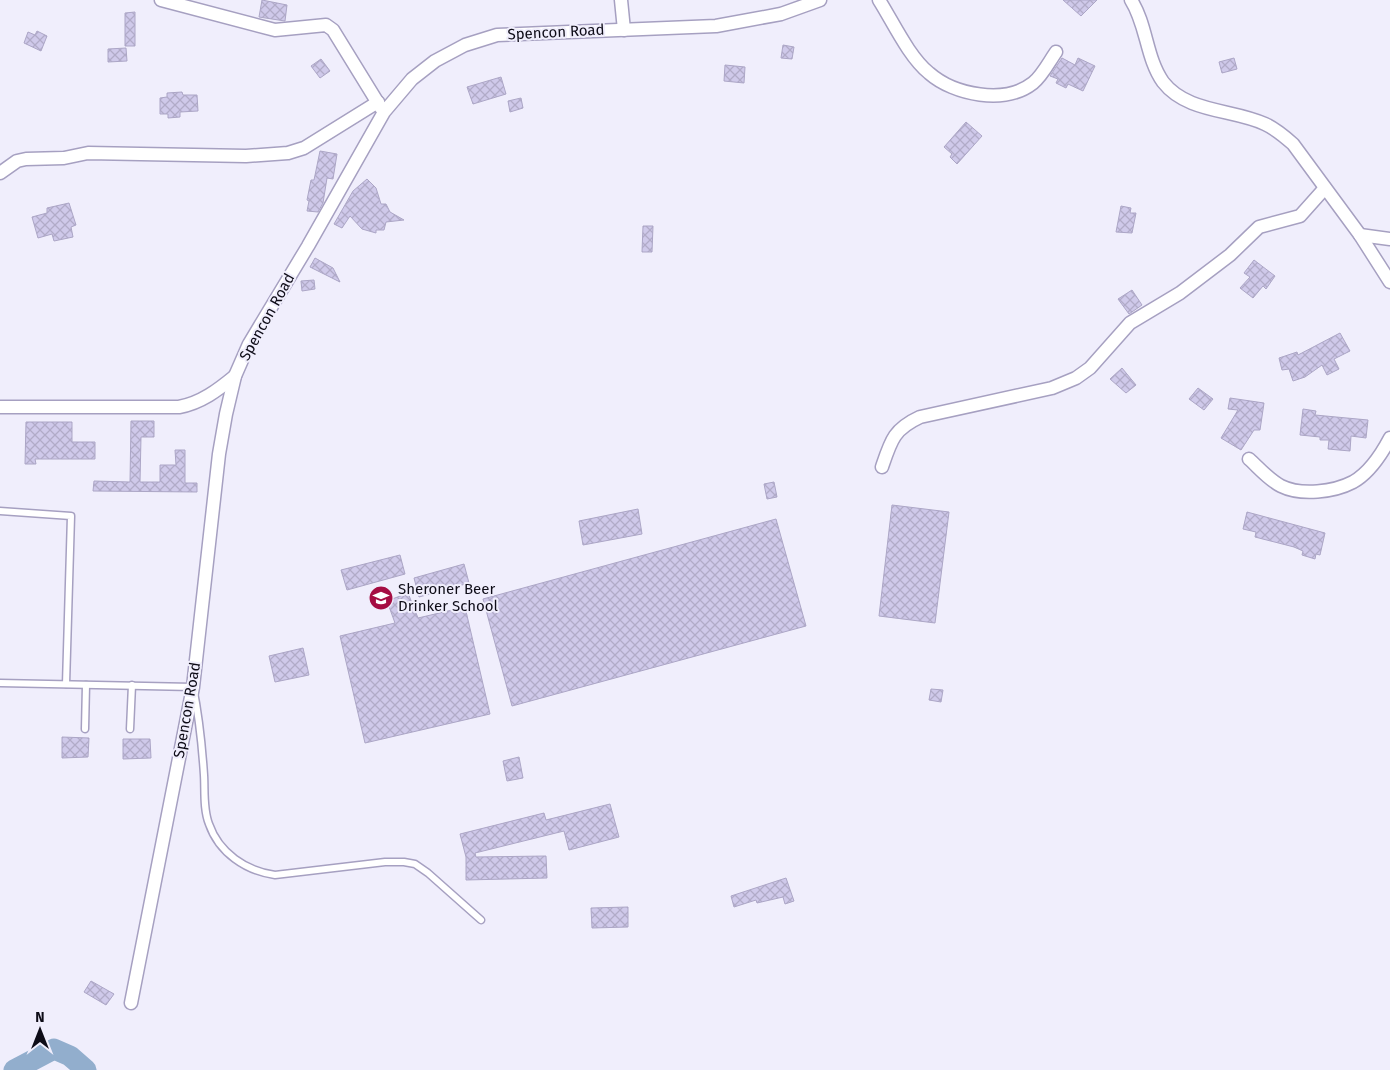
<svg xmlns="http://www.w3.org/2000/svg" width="1390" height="1070" font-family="'Fira Sans',sans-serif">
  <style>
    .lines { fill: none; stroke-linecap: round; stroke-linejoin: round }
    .river { stroke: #92aecd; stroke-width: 21 }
    .building { fill: url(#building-cross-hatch); stroke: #aca6c6 }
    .service-casing { stroke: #a6a0c1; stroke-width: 9 }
    .minor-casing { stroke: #a6a0c1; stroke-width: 15 }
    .service { stroke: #fff; stroke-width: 6 }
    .minor { stroke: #fff; stroke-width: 12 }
    .labels { text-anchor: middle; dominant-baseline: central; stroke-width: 4; stroke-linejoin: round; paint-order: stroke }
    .street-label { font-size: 15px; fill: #0e0c17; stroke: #f0eefc }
    .poi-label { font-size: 15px; fill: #0e0c17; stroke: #f0eefc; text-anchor: start }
  </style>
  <defs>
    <pattern id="building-cross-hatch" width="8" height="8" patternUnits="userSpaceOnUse" patternTransform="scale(1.25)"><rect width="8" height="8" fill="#cfc9ea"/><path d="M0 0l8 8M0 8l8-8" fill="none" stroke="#b1abc8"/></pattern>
  </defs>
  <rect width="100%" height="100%" fill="#f0eefc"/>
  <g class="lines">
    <!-- river -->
    <polyline class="river" points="14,1070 54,1049 70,1056 86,1070"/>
  </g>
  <!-- building -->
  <g class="building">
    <polygon points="262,0 287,5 285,21 259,17"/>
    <polygon points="1063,0 1097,0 1081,16"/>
    <polygon points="135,12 135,46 125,46 125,13"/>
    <polygon points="37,31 47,36 41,51 24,43 28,32 35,35"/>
    <polygon points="783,45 794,47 792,59 781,58"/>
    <polygon points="126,48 127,61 108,62 108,49"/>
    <polygon points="1062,58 1075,65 1078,58 1095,66 1083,91 1068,84 1066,88 1056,83 1058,79 1050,76"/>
    <polygon points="1234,58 1237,69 1222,73 1219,62"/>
    <polygon points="321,59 330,71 320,78 311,66"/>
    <polygon points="725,65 745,67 744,83 724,81"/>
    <polygon points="501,77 506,94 473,104 467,87"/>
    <polygon points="182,92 183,95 197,95 198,111 180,112 180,117 168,118 168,114 160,114 160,98 167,97 167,93"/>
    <polygon points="521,98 523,108 510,112 508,101"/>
    <polygon points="966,122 982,136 957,164 950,157 952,154 944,147"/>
    <polygon points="320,151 337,154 333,179 327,178 323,203 318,212 307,211 309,201 307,200 311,180 314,180"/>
    <polygon points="367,179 376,188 381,204 386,204 390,212 404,220 386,222 384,230 376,230 376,233 362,229 350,216 342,228 334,224 353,191"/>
    <polygon points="69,203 76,225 71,227 73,237 54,241 52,234 38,238 32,217 47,213 47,208"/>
    <polygon points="1121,206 1131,208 1130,213 1136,213 1132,233 1116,232"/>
    <polygon points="643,226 653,226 652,252 642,252"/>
    <polygon points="315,258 333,268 340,282 310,267"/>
    <polygon points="1254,260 1275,276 1266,289 1263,286 1253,298 1240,288 1250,277 1244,273"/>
    <polygon points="314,280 315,289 302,291 301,281"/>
    <polygon points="1132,290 1142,305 1129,314 1118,299"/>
    <polygon points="1340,333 1350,351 1334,359 1339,369 1327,375 1322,365 1305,377 1293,381 1289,369 1282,370 1279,358 1297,352 1298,355"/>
    <polygon points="1122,368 1136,385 1126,393 1110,379"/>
    <polygon points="1198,388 1213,399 1204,410 1189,399"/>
    <polygon points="1230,398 1264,403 1260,430 1254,430 1241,450 1221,438 1238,410 1228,409"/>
    <polygon points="1303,409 1316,411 1315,415 1368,420 1366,438 1351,436 1350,451 1328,449 1329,440 1320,440 1320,437 1300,435"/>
    <polygon points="131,421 154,421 154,437 141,437 140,482 160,482 160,465 176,465 175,450 185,450 185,483 197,483 197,492 93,491 94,481 130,482"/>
    <polygon points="26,422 72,422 72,442 95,442 95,459 35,459 36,464 25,464"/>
    <polygon points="774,482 777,497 767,499 764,484"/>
    <polygon points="892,505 949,512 935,623 879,616"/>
    <polygon points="638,509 642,534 583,545 579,521"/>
    <polygon points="1247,512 1325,533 1320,555 1316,554 1315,559 1302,555 1303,551 1294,547 1255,537 1256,532 1243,529"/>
    <polygon points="776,519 806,626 512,706 483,599"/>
    <polygon points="400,555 405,574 347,590 341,570"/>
    <polygon points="464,564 469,583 419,597 414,578"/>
    <polygon points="408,593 418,618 465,607 490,714 365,743 340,636 395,623 387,601"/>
    <polygon points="303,648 309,675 275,682 269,656"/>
    <polygon points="931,689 943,690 941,702 929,700"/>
    <polygon points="62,737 89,738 88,757 62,758"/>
    <polygon points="123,739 150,739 151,758 123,759"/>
    <polygon points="519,757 523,778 507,781 503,761"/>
    <polygon points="610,804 619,837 569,850 564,831 475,853 476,857 546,856 547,878 466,880 466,857 460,834 544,813 546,820"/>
    <polygon points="786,878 794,901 785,904 783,897 757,903 756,900 734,907 731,896"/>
    <polygon points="628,907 628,927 592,928 591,908"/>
    <polygon points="91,981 114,994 106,1005 84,992"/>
  </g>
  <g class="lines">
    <defs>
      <g id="service">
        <polyline points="0,511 71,516 66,684"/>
        <path d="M0,683L193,687C199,716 202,745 204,775C205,790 203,809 209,824C219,853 246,871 275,875L385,862H404L415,864L428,873L481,920"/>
        <polyline points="85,729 86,685"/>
        <polyline points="130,729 132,685"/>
      </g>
      <g id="minor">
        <polyline points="161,0 275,30 326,25 333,30 381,108"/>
        <polyline points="621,0 624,30"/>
        <path d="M879,0C893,22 909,57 929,73C954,95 1005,105 1033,83C1042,76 1049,62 1056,52"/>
        <path d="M1131,0C1147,25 1146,58 1163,82C1187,113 1233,109 1265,124C1276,129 1284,136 1293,144L1360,235L1390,282"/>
        <polyline points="0,173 17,161 26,159 64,158 88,153 246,156 288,153 304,148 378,102"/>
        <polyline points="1360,235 1390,239"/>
        <path d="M0,407H179C201,403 218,390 235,376"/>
        <path d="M1249,459C1259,468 1269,480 1281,486C1301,496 1334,492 1353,482C1369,473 1381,455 1390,438"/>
        <path d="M882,467C891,440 894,429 920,417L1052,388L1076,378L1090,368L1130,323L1180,293L1230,255L1259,227L1300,216L1325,188"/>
        <polyline points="131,1003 193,687 219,454 226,414 235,376 249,344 308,246 384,112 412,79 435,61 465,45 497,35 716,26 781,14 820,0"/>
      </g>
    </defs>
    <!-- service casing -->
    <use href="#service" class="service-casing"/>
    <!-- minor casing -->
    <use href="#minor" class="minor-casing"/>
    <!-- service -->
    <use href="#service" class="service"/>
    <!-- minor -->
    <use href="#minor" class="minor"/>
  </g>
  <!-- icons -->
  <defs>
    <symbol id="school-disc" viewBox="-11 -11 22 22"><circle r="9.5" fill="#a50d43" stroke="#f0eefc"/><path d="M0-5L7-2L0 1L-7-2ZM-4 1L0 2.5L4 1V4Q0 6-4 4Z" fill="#fff"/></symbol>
  </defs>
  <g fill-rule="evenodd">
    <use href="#school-disc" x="367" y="584" width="28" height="28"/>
  </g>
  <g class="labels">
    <!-- street labels -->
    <g class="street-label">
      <text transform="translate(556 32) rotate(-3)">Spencon Road</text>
      <text transform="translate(267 317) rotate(-61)">Spencon Road</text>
      <text transform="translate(187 710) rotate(-80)">Spencon Road</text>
    </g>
    <!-- poi labels -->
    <g class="poi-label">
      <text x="398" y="589">Sheroner Beer<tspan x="398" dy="17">Drinker School</tspan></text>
    </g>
  </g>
  <!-- north arrow -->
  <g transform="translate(40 1030)" stroke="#f0eefc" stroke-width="4" paint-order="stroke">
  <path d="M0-4L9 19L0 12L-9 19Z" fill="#0e0c17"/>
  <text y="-8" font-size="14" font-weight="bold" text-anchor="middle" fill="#0e0c17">N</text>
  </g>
</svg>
